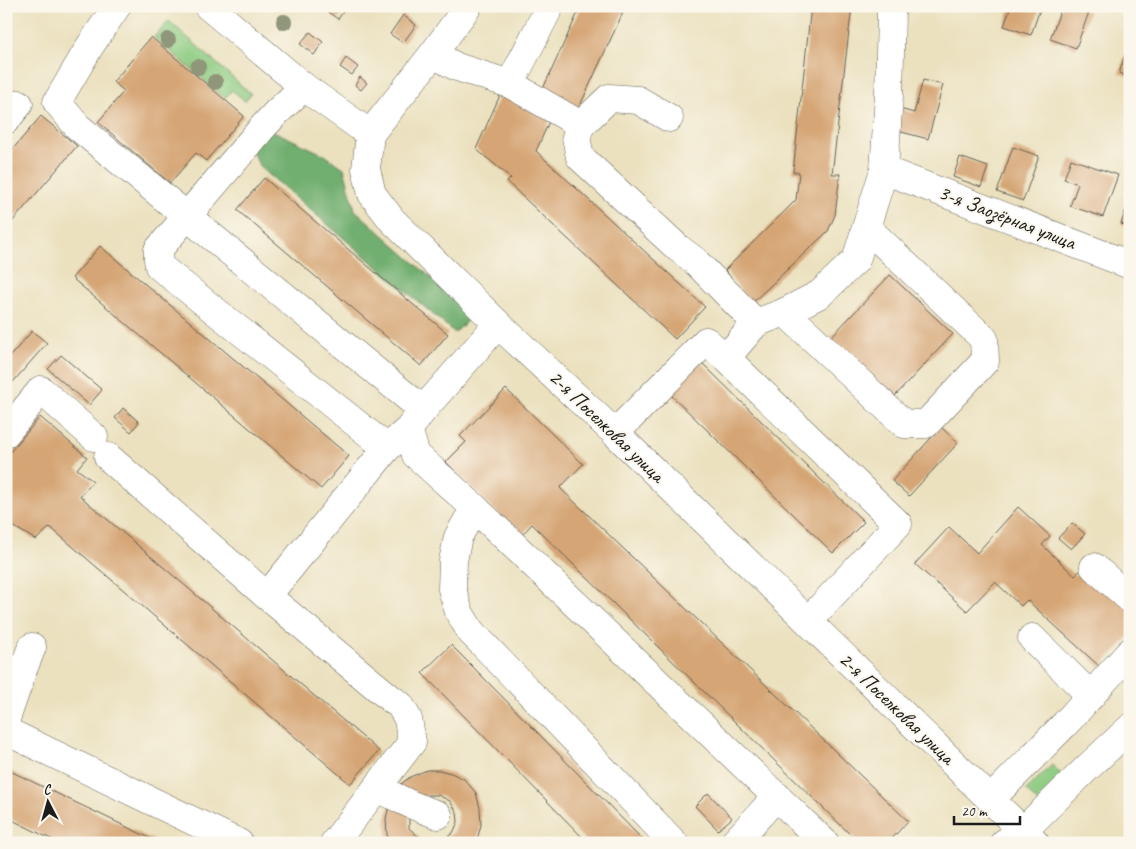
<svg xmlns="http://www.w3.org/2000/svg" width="1136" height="849" font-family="Caveat,sans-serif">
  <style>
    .green { fill: #8ccb81; stroke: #54744e }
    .forest { fill: #71af6f; stroke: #466646 }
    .building { fill: #d5a574 }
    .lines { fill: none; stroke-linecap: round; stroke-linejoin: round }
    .minor-casing { stroke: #646155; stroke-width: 29 }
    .minor { stroke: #fff; stroke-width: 28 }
    .tree { fill: #8f9679 }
    .labels { text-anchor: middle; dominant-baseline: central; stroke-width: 4; stroke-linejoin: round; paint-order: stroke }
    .street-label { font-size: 21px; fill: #1c1c1c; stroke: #fbf7ec }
  </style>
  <rect width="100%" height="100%" fill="#fbf7ec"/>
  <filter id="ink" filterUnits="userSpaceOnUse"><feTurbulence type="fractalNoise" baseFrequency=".02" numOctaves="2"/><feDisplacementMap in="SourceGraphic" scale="10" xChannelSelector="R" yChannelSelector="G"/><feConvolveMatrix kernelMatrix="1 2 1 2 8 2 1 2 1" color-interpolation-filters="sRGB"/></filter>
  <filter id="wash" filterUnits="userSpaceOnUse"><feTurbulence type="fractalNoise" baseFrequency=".0096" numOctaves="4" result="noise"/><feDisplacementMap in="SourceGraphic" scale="20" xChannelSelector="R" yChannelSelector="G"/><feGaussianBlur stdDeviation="1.12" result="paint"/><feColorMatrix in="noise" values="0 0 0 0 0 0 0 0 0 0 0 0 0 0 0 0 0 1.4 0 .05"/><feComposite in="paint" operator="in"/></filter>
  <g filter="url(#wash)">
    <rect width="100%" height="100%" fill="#ebe1bf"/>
    <!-- green -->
    <g class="green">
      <polygon points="169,21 251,94 245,101 232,90 225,98 154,37"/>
      <polygon points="1052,765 1068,781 1042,807 1026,790"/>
    </g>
    <!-- forest -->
    <polygon class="forest" points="269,129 323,154 344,168 355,210 473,315 455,333 260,167 251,149"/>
    <g id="blocks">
      <!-- building -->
      <g class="building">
        <polygon points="319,6 347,6 338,19"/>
        <polygon points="581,6 626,6 578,110 541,93"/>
        <polygon points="811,6 852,6 832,174 840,174 835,215 828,231 751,304 725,270 796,200 799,172 793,172"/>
        <polygon points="1011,6 1041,6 1031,35 1004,26"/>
        <polygon points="1062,6 1072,6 1089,12 1076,48 1050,39"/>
        <polygon points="403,15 416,25 403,43 390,34"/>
        <polygon points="310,32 323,42 314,55 300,44"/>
        <polygon points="151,37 244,116 206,161 196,153 170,183 98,122 124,91 113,82"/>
        <polygon points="1129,43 1130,43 1130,77 1119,73"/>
        <polygon points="346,58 358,67 352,75 340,67"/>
        <polygon points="360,77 367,83 361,90 355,85"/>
        <polygon points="923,80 943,85 928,139 894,130 900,109 914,113"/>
        <polygon points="501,93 552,115 536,151 705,307 675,339 507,182 511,178 476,149"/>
        <polygon points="41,116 77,146 6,229 6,157"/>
        <polygon points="1013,147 1039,156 1023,201 997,192"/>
        <polygon points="960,157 988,167 981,187 953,177"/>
        <polygon points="1071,159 1118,175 1103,217 1070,206 1078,184 1064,179"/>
        <polygon points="264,178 448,334 421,366 237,210"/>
        <polygon points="1129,200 1130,200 1130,227 1121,224"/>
        <polygon points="100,246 349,456 321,489 72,278"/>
        <polygon points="890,275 953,334 895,396 831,337"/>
        <polygon points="32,331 47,343 6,390 6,361"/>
        <polygon points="61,355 102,390 89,405 48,369"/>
        <polygon points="700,361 864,522 833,553 669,393"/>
        <polygon points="506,389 583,464 560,488 908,821 888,843 859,843 532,524 521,536 446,462 466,442 460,436"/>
        <polygon points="123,408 139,422 131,432 115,418"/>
        <polygon points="40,417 87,457 77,469 93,481 80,496 379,751 350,784 50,527 36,540 6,522 6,457"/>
        <polygon points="941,427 958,443 909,496 892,481"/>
        <polygon points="1018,507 1050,536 1042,545 1075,576 1084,566 1130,609 1130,636 1100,667 1027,600 1021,606 995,582 967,611 915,564 949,527 977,553"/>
        <polygon points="1072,523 1085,534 1071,549 1058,538"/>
        <polygon points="451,645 475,669 646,843 588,843 422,673"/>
        <polygon points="6,769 160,843 59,843 6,817"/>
        <polygon points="427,770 439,770 451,773 464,779 476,793 480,808 481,825 477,840 475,843 438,843 453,833 458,822 457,812 450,801 438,795 428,795 414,800 397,787 410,777"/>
        <polygon points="708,793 732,818 718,830 695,806"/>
        <polygon points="389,805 409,810 409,828 422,840 438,842 437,843 391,843 387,835 386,819"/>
      </g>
    </g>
  </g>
  <g filter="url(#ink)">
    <use href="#blocks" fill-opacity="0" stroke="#646155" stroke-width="1"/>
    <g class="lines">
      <defs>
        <g id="minor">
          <polyline points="117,6 90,46 57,102 77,126 423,410"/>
          <polyline points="208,6 304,87 370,134"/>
          <polyline points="433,54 457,67 510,84 581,125"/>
          <polyline points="510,84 550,6"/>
          <polyline points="304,87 277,112 263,127 158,250 158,259 159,266 387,448"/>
          <polyline points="669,118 638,100 609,98 581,125 576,137 580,157 678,248 694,260 756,323"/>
          <polyline points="6,120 19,104"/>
          <polyline points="370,134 366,169 372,194 392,220 498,324 615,433 1035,843"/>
          <polyline points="370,134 433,54 468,6"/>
          <polyline points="884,170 1130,265"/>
          <polyline points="785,312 904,424 926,424 985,361 984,339 867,228"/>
          <polyline points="726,358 756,323 785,312 820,294 856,260 884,170 889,95 891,12 892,6"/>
          <polyline points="409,429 411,439 416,455 477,510 825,843"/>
          <polyline points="6,433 41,390 94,437"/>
          <polyline points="615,433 706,341 726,358 898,524 808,621"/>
          <polyline points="108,457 267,596 390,698 400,705 408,719 412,742 334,843"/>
          <polyline points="477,510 467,521 458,537 453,561 452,589 459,612 471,632 482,643 674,843"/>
          <polyline points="1094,567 1130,599"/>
          <polyline points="267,596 387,448 409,429 423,410 498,324"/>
          <polyline points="1032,638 1091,696"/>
          <polyline points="6,719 24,667 32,647"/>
          <polyline points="6,731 239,843"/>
          <polyline points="377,788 412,805 438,815"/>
          <polyline points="991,799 1065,724 1130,652"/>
          <polyline points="734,843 777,796"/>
          <polyline points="1004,843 1023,831 1086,769 1130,728"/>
        </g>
      </defs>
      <!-- minor casing -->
      <use href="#minor" class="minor-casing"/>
      <!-- minor -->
      <use href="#minor" class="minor"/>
    </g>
    <!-- trees -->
    <g class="tree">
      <circle cx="284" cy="22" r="8"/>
      <circle cx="168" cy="40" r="8"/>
      <circle cx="198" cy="67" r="8"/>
      <circle cx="215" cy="82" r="8"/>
    </g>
  </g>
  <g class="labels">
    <!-- street labels -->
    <g class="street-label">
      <text transform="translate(1007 217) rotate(21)">3-я Заозёрная улица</text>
      <text transform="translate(607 426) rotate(44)">2-я Поселковая улица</text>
      <text transform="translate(897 708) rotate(44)">2-я Поселковая улица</text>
    </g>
  </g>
  <!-- margin -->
  <rect width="1136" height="849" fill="none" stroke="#fbf7ec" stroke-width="25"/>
  <!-- north arrow -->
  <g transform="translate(48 802) rotate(354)" stroke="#fbf7ec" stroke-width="4" paint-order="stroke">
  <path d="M0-4L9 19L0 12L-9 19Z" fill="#1c1c1c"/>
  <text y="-8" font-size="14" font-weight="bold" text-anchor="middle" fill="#1c1c1c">С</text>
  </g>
  <!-- scale -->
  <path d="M954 816v8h66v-8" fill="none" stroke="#1c1c1c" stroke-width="2.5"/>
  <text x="961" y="816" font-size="15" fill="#1c1c1c" stroke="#fbf7ec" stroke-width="4" paint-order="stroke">20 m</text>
</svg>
